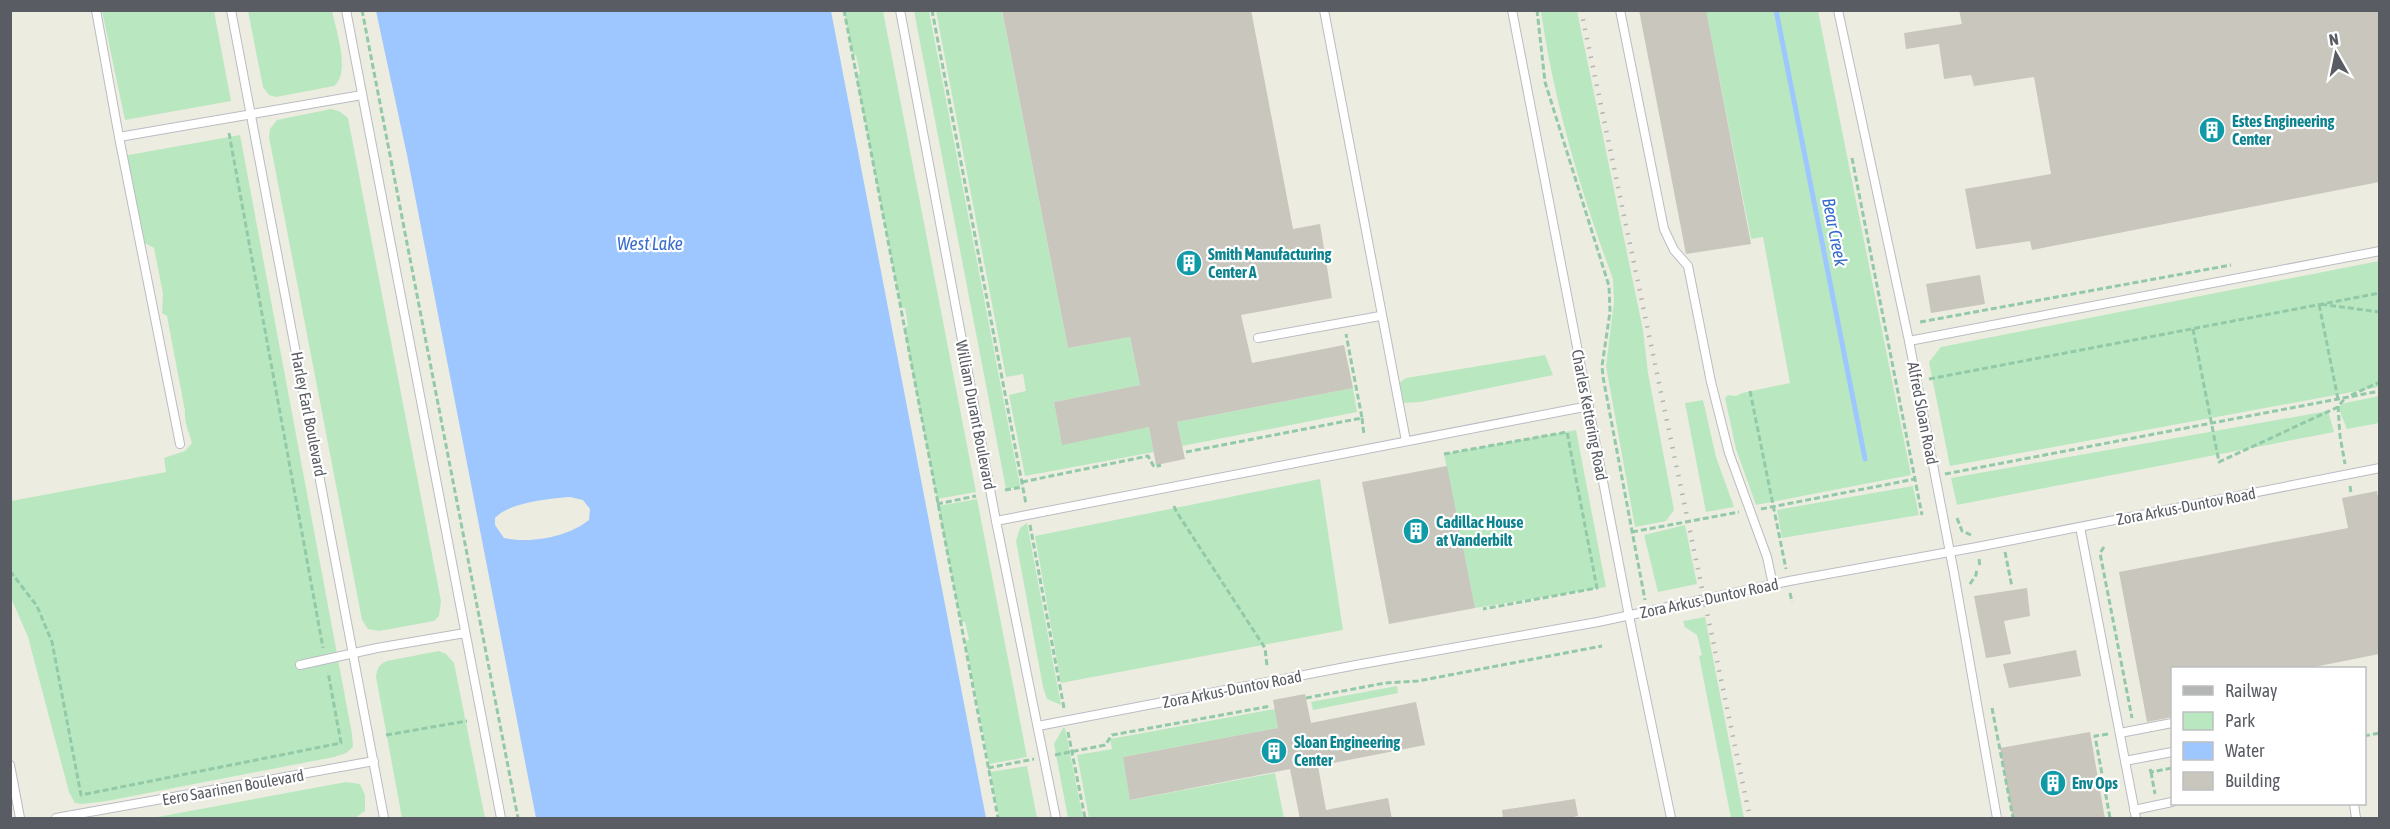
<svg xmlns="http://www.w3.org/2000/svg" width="2390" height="829" font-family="'Asap Condensed',sans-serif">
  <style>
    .green { fill: #b9e8c0 }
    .water { fill: #9ec7ff; fill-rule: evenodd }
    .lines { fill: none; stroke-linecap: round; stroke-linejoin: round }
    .stream { stroke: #9ec7ff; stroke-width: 5 }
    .building { fill: #c8c6bd }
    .service-casing { stroke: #bbbcc3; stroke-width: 10 }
    .path { stroke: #92c9a9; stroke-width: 3; stroke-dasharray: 6 3; stroke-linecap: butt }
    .service { stroke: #fff; stroke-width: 8 }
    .rail { stroke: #b4b5b5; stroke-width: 4.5; stroke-dasharray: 1.5 8; stroke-linecap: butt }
    .labels { text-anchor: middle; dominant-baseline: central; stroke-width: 4.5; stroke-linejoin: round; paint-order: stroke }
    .culture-label { font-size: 16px; font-weight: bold; fill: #0d838f; stroke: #fff; text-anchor: start }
    .street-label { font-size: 16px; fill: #595c62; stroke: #fff }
    .water-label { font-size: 18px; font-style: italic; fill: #376bcc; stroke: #fff }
  </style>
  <rect width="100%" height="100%" fill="#edece0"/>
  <!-- green -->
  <g class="green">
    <polygon points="102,11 214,11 231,101 125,120"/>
    <path d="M248,11H332C336,30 351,73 334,86L276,97L269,95L263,87Z"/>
    <polygon points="844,11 883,11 976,492 937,499 904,327 908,326 905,308 901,308 856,75 860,74 856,55 853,56"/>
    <polygon points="914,11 929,11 1020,486 1006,489"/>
    <polygon points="936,11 1002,11 1068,348 1130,337 1140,385 1054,402 1062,444 1149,427 1154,452 1025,476 1009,395 1026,391 1023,374 1006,377"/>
    <path d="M1541,11H1577L1643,330L1648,373L1674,510L1666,521L1635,527L1606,366L1614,302L1613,279C1581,192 1554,103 1541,11Z"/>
    <polygon points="1706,11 1818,11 1911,475 1756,505 1736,449 1725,398 1728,395 1736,396 1742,393 1790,383 1763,237 1751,239"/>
    <polygon points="331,109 339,111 348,118 441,601 439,616 434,621 379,631 368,629 362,620 269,137 270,129 277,120"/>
    <path d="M240,135L352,734L353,747L346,753L334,757L107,801L82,804L75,803L69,792L28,637L11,598V501L166,472L164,458L185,451L192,443C189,432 184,423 185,411L167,316L162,313L163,294L154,248L136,238L123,156Z"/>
    <polygon points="2379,261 2379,387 1950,466 1929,362 1941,347"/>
    <polygon points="1545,355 1553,375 1420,402 1403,403 1400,382 1406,378"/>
    <polygon points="1353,388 1357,412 1182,446 1177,422"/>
    <polygon points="2379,396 2379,423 2347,429 2338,407 2345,403"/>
    <polygon points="1703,400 1716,457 1734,507 1706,512 1685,403"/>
    <polygon points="2328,411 2334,432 1957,505 1951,478"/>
    <polygon points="1576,430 1606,587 1475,608 1444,454"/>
    <polygon points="1320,479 1343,630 1061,683 1035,536"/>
    <polygon points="1913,486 1919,515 1782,538 1777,510"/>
    <polygon points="977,499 1027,757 989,764 965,641 969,640 965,622 961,622 938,506"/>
    <polygon points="1027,523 1061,705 1047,699 1043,687 1016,541 1020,528"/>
    <polygon points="1685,525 1697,584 1658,592 1644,535"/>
    <polygon points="1705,617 1744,818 1731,818 1699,656 1702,655 1697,635 1685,627 1683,621"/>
    <path d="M439,651L446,654L454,663L485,818H402L376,677C377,669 379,664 387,661Z"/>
    <polygon points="1397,686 1398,693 1313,710 1311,702"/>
    <polygon points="1275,709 1278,728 1123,757 1131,800 1275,773 1284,818 1089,818 1077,755 1112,749 1110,739"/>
    <polygon points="1063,728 1065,728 1083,818 1068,818 1054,744"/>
    <polygon points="1027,766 1037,818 999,818 990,772"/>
    <polygon points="346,782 360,784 365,795 365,811 355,818 152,818"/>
  </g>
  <!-- water -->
  <path class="water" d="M542,10L831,11L986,818H536L407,155L376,11ZM570,497L583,500L590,509L589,520C568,537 530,544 504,538L495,525V518C510,502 548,499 570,497Z"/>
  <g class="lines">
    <!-- stream -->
    <polyline class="stream" points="1776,10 1865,459"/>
  </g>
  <!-- building -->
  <g class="building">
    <polygon points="1002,10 1251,10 1293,229 1320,224 1332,298 1241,315 1252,363 1344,345 1353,388 1177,422 1185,459 1156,465 1149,427 1062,445 1054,402 1140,385 1130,337 1068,348"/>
    <polygon points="1639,10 1706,10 1751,244 1686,254"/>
    <polygon points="1959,10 2379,10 2379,182 2032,250 2030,241 1976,249 1965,189 2051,174 2034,77 1974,86 1971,75 1944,79 1939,44 1906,49 1904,33 1962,24"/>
    <polygon points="1980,275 1985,304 1931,313 1926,284"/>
    <polygon points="1447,466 1475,608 1389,624 1362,482"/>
    <polygon points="2377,491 2379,502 2379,654 2304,669 2172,669 2172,717 2147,722 2119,572 2348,528 2342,498"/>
    <polygon points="2027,588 2030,616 2004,621 2011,654 1986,658 1974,596"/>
    <polygon points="2076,650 2081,676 2009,688 2003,664"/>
    <polygon points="1305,694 1311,723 1416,702 1425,745 1318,766 1326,810 1388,798 1392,819 1300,819 1290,769 1130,800 1123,757 1278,728 1273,700"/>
    <polygon points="2090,732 2105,819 2013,819 2000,748"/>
    <polygon points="1575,799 1578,816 1564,819 1503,819 1502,810"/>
  </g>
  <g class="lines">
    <defs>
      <g id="service">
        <polyline points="96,10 119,137 180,444"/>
        <polyline points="231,10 384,818"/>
        <polyline points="346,10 501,818"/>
        <polyline points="900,10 996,521 1056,818"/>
        <polyline points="1324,10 1406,441"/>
        <polyline points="1512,10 1629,616 1671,818"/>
        <polyline points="1620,10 1664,229 1674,250 1688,266 1711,382 1729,453 1767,557 1773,585"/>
        <polyline points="1838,10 1909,341 1954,573 1997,818"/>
        <polyline points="119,137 362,95"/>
        <polyline points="1258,338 1380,316"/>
        <polyline points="1909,341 2380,251"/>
        <polyline points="996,521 1589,406"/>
        <polyline points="2080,527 2136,818"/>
        <polyline points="300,665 377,648 465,633"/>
        <polyline points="1038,726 1356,665 1598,622 1789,581 1977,547 2380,468"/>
        <polyline points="2120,733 2172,723"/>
        <polyline points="2125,761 2172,752"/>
        <polyline points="10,765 20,818"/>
        <polyline points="2354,804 2356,818"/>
        <polyline points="2134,810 2172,802"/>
        <polyline points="56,818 374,761"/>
      </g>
    </defs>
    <!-- service casing -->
    <use href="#service" class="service-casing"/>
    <!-- path -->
    <g class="path">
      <polyline points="362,10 518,818"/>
      <polyline points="844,10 998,818"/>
      <polyline points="932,10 1026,504"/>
      <polyline points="1537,10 1545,82 1609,286 1610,312 1602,366 1603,377 1645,600"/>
      <polyline points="229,133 323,648"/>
      <polyline points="1852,158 1922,515"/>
      <polyline points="1920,322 2231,265"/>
      <polyline points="2193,329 2219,462 2338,407 2345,398"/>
      <polyline points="1929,379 2380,293"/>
      <polyline points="1750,391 1786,569"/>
      <polyline points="2351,395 2380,382"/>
      <polyline points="2338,399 2319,304 2380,312"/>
      <polyline points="2338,406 2340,436 2345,464"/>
      <polyline points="1362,418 1364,435"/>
      <polyline points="1186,452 1362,418 1346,334"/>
      <polyline points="1444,454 1567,432 1597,588 1483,609"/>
      <polyline points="1945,474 2380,391"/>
      <polyline points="1022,482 1148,456 1154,467 1161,465"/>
      <polyline points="2350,486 2351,493"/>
      <polyline points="1005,490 1023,487"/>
      <polyline points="937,504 976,496"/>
      <polyline points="1174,506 1176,511 1265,648 1267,666"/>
      <polyline points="1761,509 1915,479"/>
      <polyline points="1957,518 1962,531 1971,535"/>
      <polyline points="1030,525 1064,708"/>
      <polyline points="1632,532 1739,512"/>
      <polyline points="2104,547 2100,553 2132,718"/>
      <polyline points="2005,552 2012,587"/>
      <polyline points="1979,559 1980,567"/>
      <polyline points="10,571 37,606 52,642 81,795 341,743 328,672"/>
      <polyline points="1970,584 1976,575 1977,568"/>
      <polyline points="1790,593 1792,602"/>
      <polyline points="1306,698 1385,683 1418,681 1602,646"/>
      <polyline points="1992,708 2013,818"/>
      <polyline points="1068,732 1085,818"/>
      <polyline points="2108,734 2095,736 2110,818"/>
      <polyline points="386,735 467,721"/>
      <polyline points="2364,736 2380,733"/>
      <polyline points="1055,755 1105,745 1112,735 1271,706"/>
      <polyline points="988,768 1034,759"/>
      <polyline points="2150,769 2151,772 2172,768"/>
      <polyline points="2151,772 2155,794"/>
    </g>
    <!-- service -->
    <use href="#service" class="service"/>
    <!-- rail -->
    <polyline class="rail" points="1581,10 1750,818"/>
  </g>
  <!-- icons -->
  <defs>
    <symbol id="building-disc" viewBox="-11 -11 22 22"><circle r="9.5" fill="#0f9aa8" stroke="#fff"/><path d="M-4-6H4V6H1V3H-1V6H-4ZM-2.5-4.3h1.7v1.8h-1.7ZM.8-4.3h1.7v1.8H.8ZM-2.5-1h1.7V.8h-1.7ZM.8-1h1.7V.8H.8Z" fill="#fff"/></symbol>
  </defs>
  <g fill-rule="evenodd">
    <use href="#building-disc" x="2197" y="115" width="30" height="30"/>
    <use href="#building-disc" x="1174" y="248" width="30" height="30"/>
    <use href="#building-disc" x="1401" y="516" width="30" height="30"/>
    <use href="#building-disc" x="1259" y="736" width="30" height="30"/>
    <use href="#building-disc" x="2038" y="768" width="30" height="30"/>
  </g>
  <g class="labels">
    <!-- culture labels -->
    <g class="culture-label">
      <text x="2232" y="121">Estes Engineering<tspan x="2232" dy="18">Center</tspan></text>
      <text x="1208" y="254">Smith Manufacturing<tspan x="1208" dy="18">Center A</tspan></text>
      <text x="1436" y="522">Cadillac House<tspan x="1436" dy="18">at Vanderbilt</tspan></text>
      <text x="1294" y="742">Sloan Engineering<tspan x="1294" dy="18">Center</tspan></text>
      <text x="2072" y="783">Env Ops</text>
    </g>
    <!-- street labels -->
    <g class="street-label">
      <text transform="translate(1923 413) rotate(79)">Alfred Sloan Road</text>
      <text transform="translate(309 414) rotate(79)">Harley Earl Boulevard</text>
      <text transform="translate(976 415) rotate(79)">William Durant Boulevard</text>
      <text transform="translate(1590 415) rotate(79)">Charles Kettering Road</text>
      <text transform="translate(2186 506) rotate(-11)">Zora Arkus-Duntov Road</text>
      <text transform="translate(1709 598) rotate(-12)">Zora Arkus-Duntov Road</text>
      <text transform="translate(1232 689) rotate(-11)">Zora Arkus-Duntov Road</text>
      <text transform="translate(233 787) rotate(-10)">Eero Saarinen Boulevard</text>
    </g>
    <!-- water labels -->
    <g class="water-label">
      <text transform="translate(1835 232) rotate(79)">Bear Creek</text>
      <text x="650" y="243">West Lake</text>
    </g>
  </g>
  <!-- border -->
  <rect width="2390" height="829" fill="none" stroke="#595c62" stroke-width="24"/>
  <!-- legend -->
  <rect x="2171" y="667" width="195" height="138" fill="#ffffff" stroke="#bdbec0" stroke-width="1.5"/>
  <rect x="2183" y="686" width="30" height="9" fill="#b4b5b5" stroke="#bdbec0" stroke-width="1.5"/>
  <text x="2225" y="697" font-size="18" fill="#595c62">Railway</text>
  <rect x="2183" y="712" width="30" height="18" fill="#b9e8c0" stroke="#bdbec0" stroke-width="1.5"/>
  <text x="2225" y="727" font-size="18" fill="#595c62">Park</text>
  <rect x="2183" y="742" width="30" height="18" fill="#9ec7ff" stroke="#bdbec0" stroke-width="1.5"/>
  <text x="2225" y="757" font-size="18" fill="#595c62">Water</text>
  <rect x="2183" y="772" width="30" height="18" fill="#c8c6bd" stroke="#bdbec0" stroke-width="1.5"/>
  <text x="2225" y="787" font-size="18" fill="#595c62">Building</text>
  <!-- north arrow -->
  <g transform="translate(2336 54) rotate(351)" stroke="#ffffff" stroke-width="4.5" paint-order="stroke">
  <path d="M0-4.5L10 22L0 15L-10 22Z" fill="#595c62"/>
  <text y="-9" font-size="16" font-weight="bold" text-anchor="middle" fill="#595c62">N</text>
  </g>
</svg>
